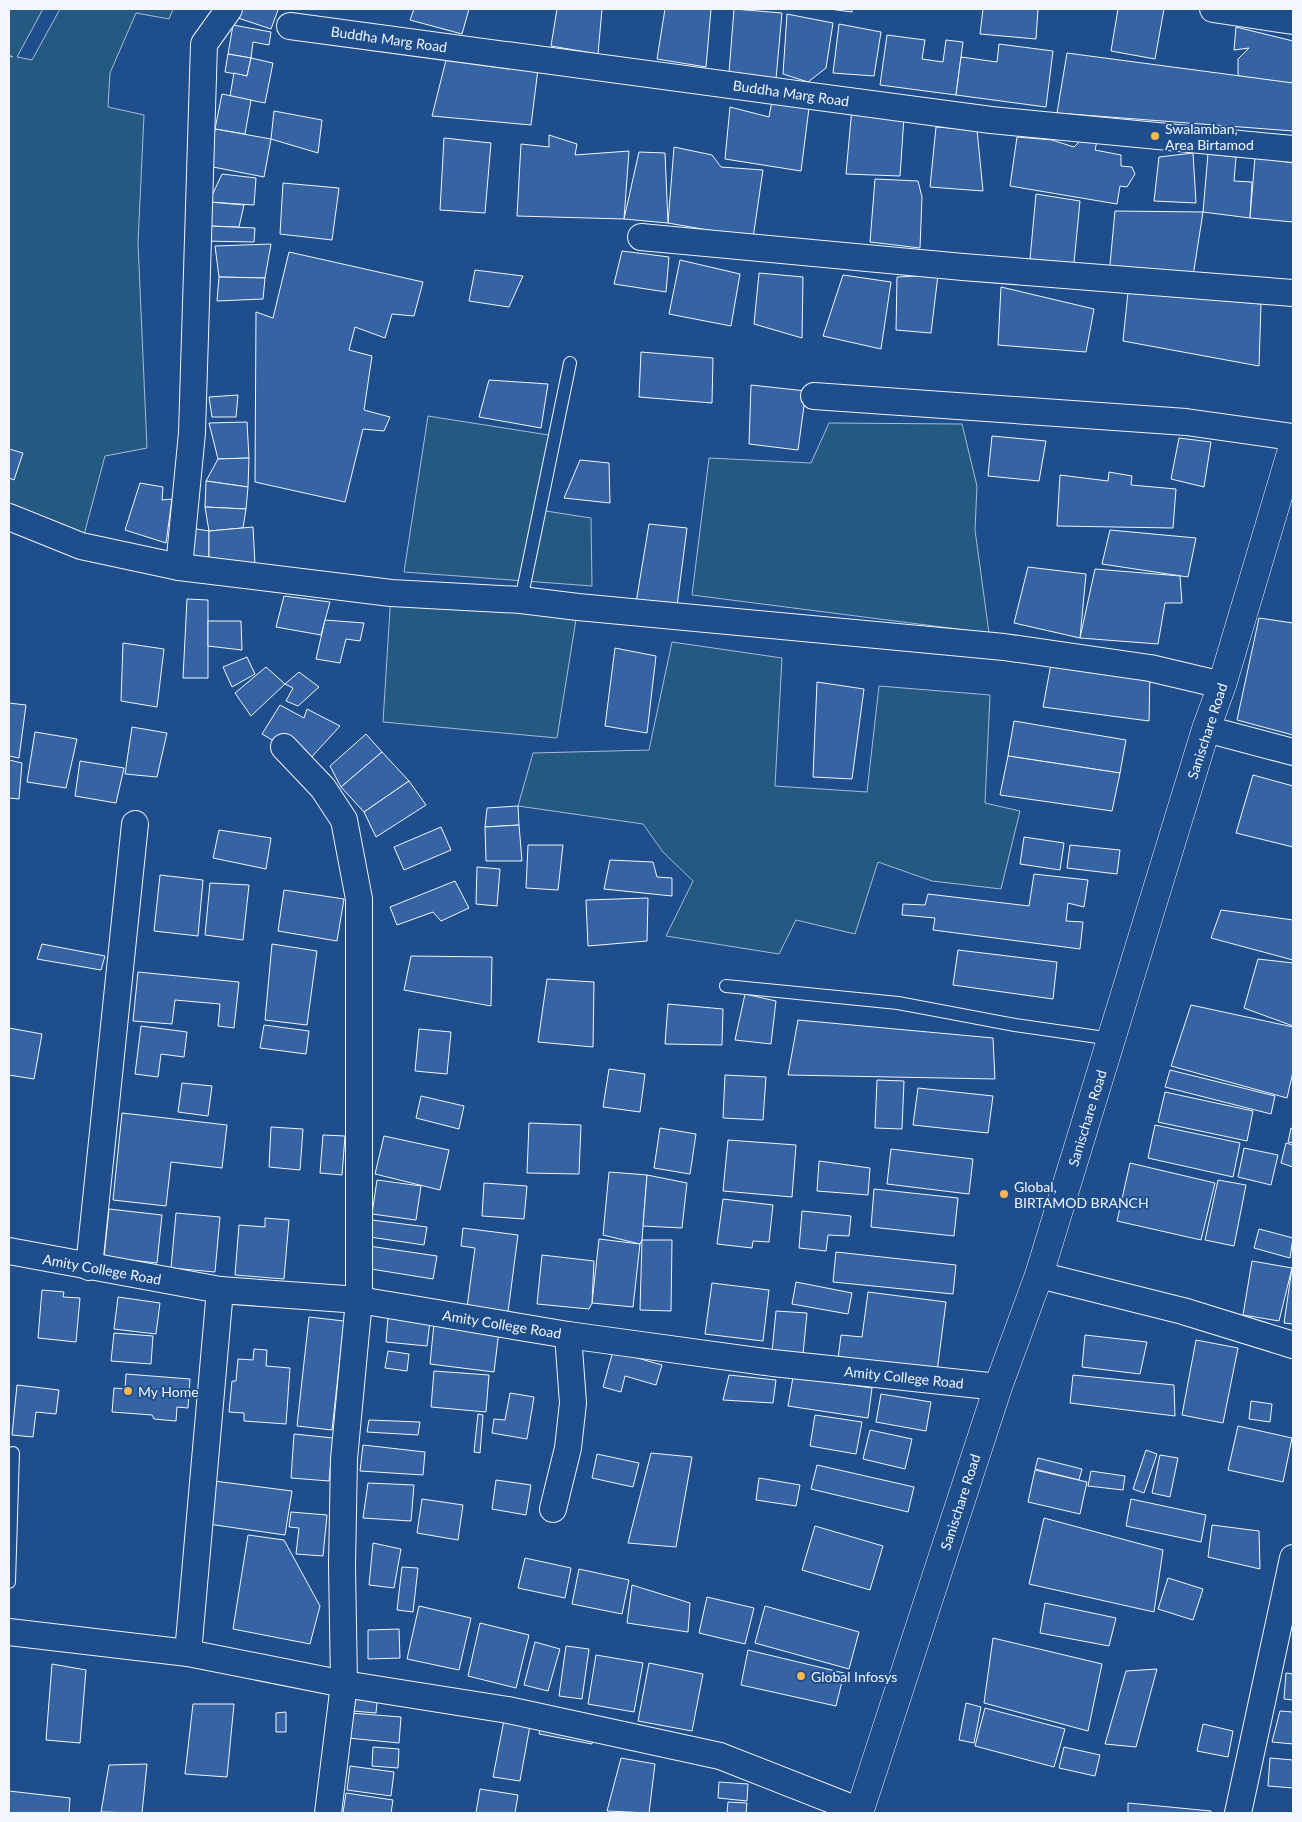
<svg xmlns="http://www.w3.org/2000/svg" width="1302" height="1822" font-family="Lato,sans-serif">
  <style>
    .green { fill: #245a82; stroke: #a8bbd7 }
    .building { fill: #3563a3; stroke: #f2f6ff }
    .lines { fill: none; stroke-linecap: round; stroke-linejoin: round }
    .lane-casing { stroke: #f2f6ff; stroke-width: 14 }
    .street-casing { stroke: #f2f6ff; stroke-width: 28 }
    .secondary-casing { stroke: #f2f6ff; stroke-width: 29 }
    .lane { stroke: #1f4e8c; stroke-width: 12 }
    .street { stroke: #1f4e8c; stroke-width: 26 }
    .secondary { stroke: #1f4e8c; stroke-width: 28 }
    .poi-dot { fill: #ffb74d; stroke: #1f4e8c; stroke-width: 2 }
    .labels { text-anchor: middle; dominant-baseline: central; stroke-width: 4; stroke-linejoin: round; paint-order: stroke }
    .street-label { font-size: 14px; fill: #f2f6ff; stroke: #1f4e8c }
    .poi-label { font-size: 14px; fill: #f2f6ff; stroke: #1f4e8c; text-anchor: start }
  </style>
  <rect width="100%" height="100%" fill="#1f4e8c"/>
  <!-- green -->
  <g class="green">
    <polygon points="9,9 43,9 17,57 32,60 60,9 173,9 169,19 136,13 110,73 108,107 144,115 138,243 147,448 105,456 81,546 9,518 9,56 13,57 9,55"/>
    <polygon points="428,416 561,437 539,510 591,518 592,586 404,572"/>
    <polygon points="829,423 962,424 977,486 975,530 989,633 692,595 709,458 811,463"/>
    <polygon points="391,593 578,607 557,738 383,722"/>
    <polygon points="672,642 782,658 775,786 867,792 879,686 990,695 985,803 1020,811 1001,889 932,881 878,862 855,934 796,920 779,954 666,936 693,881 663,852 643,824 518,806 533,753 649,750"/>
  </g>
  <!-- building -->
  <g class="building">
    <polygon points="238,9 275,9 278,10 271,29 235,17"/>
    <polygon points="414,9 469,9 462,34 410,20"/>
    <polygon points="557,9 602,9 598,54 551,46"/>
    <polygon points="665,9 711,9 706,67 657,59"/>
    <polygon points="734,9 782,13 776,79 729,73"/>
    <polygon points="829,9 852,9 852,12"/>
    <polygon points="983,9 1038,9 1036,39 980,34"/>
    <polygon points="1118,9 1164,9 1155,59 1111,51"/>
    <polygon points="787,14 833,23 826,68 808,82 783,74"/>
    <polygon points="839,24 881,32 874,76 833,73"/>
    <polygon points="233,25 271,32 269,45 253,42 251,58 228,54"/>
    <polygon points="1236,27 1293,41 1293,84 1238,76 1238,59 1249,48 1234,50"/>
    <polygon points="887,35 925,40 922,59 943,62 946,40 963,42 956,95 880,85"/>
    <polygon points="999,44 1053,51 1046,107 956,95 961,57 997,62"/>
    <polygon points="1067,53 1293,83 1293,131 1057,113"/>
    <polygon points="228,54 251,58 247,76 225,72"/>
    <polygon points="251,58 273,63 265,103 230,96 234,73 247,76"/>
    <polygon points="446,60 538,69 531,125 432,116"/>
    <polygon points="222,94 251,100 245,134 215,129"/>
    <polygon points="772,101 809,108 801,171 725,159 730,107 769,117"/>
    <polygon points="852,108 904,117 900,176 846,174"/>
    <polygon points="274,111 322,120 318,153 271,139"/>
    <polygon points="936,127 977,130 983,191 930,187"/>
    <polygon points="215,129 271,139 264,177 208,166"/>
    <polygon points="549,135 577,144 575,155 629,151 624,219 517,216 521,144 549,147"/>
    <polygon points="1017,137 1052,140 1074,147 1082,139 1097,141 1095,150 1121,155 1121,166 1132,167 1135,174 1127,187 1120,186 1117,204 1010,186"/>
    <polygon points="444,138 491,143 485,213 440,210"/>
    <polygon points="674,147 712,155 721,167 763,170 753,238 668,223"/>
    <polygon points="639,152 665,153 668,223 624,219"/>
    <polygon points="1193,153 1196,203 1154,201 1159,157"/>
    <polygon points="1208,154 1236,157 1234,181 1252,182 1250,218 1203,212"/>
    <polygon points="1255,157 1293,163 1293,222 1250,218"/>
    <polygon points="222,174 256,178 254,205 209,202"/>
    <polygon points="875,179 918,181 922,197 920,248 870,242"/>
    <polygon points="283,183 339,188 332,240 280,234"/>
    <polygon points="1036,194 1080,201 1074,263 1030,259"/>
    <polygon points="209,202 244,205 239,227 209,226"/>
    <polygon points="1115,211 1203,212 1193,276 1109,275"/>
    <polygon points="209,226 255,228 254,242 204,241"/>
    <polygon points="271,244 265,278 219,277 215,246"/>
    <polygon points="622,251 669,257 666,292 614,284"/>
    <polygon points="289,252 423,282 414,316 392,314 385,338 355,327 349,350 372,356 364,410 390,417 384,431 363,429 345,502 255,482 256,312 273,318"/>
    <polygon points="680,260 740,274 731,326 669,314"/>
    <polygon points="475,270 523,276 509,307 469,301"/>
    <polygon points="759,273 803,277 802,338 754,324"/>
    <polygon points="843,275 891,282 881,349 823,336"/>
    <polygon points="938,275 931,333 896,330 897,277"/>
    <polygon points="219,277 265,278 263,299 217,301"/>
    <polygon points="1001,287 1094,309 1086,352 998,345"/>
    <polygon points="1128,292 1261,304 1259,366 1123,341"/>
    <polygon points="641,352 713,358 712,403 639,397"/>
    <polygon points="489,380 548,384 541,428 479,417"/>
    <polygon points="751,385 806,391 798,450 749,444"/>
    <polygon points="238,395 236,417 212,417 209,397"/>
    <polygon points="247,422 249,458 218,459 209,423"/>
    <polygon points="992,436 1046,441 1039,481 988,476"/>
    <polygon points="1179,438 1211,442 1204,487 1171,479"/>
    <polygon points="9,449 23,453 14,480 9,478"/>
    <polygon points="249,458 248,487 206,481 218,459"/>
    <polygon points="580,460 609,463 610,503 564,498"/>
    <polygon points="1109,472 1132,476 1131,485 1176,489 1173,528 1057,526 1060,475 1108,481"/>
    <polygon points="206,481 248,487 246,509 205,507"/>
    <polygon points="140,483 163,487 162,500 172,499 166,543 125,530"/>
    <polygon points="205,507 246,509 243,528 209,531"/>
    <polygon points="649,524 687,528 677,606 636,603"/>
    <polygon points="185,527 209,531 209,560 187,564"/>
    <polygon points="253,527 255,564 209,560 209,531"/>
    <polygon points="1110,530 1196,538 1188,577 1102,564"/>
    <polygon points="1028,567 1086,574 1080,638 1014,623"/>
    <polygon points="1095,569 1180,576 1182,603 1165,603 1158,644 1080,638"/>
    <polygon points="284,596 330,602 321,635 276,627"/>
    <polygon points="187,599 208,600 208,678 183,678"/>
    <polygon points="1259,618 1293,623 1293,735 1237,720"/>
    <polygon points="325,620 364,623 360,641 346,639 340,663 316,659"/>
    <polygon points="208,621 241,621 242,650 208,646"/>
    <polygon points="123,643 164,649 157,707 121,701"/>
    <polygon points="615,648 656,656 647,733 605,726"/>
    <polygon points="247,657 255,674 232,687 223,667"/>
    <polygon points="1051,664 1150,672 1149,721 1043,707"/>
    <polygon points="266,667 285,684 251,716 235,693"/>
    <polygon points="299,672 319,687 298,706 286,701 293,688 285,684"/>
    <polygon points="817,682 864,689 852,779 813,777"/>
    <polygon points="9,703 26,705 19,758 9,756"/>
    <polygon points="280,705 304,718 307,709 340,726 308,761 262,734"/>
    <polygon points="1014,721 1126,740 1120,773 1008,756"/>
    <polygon points="132,727 167,733 157,777 125,774"/>
    <polygon points="35,732 77,739 66,788 27,782"/>
    <polygon points="366,734 382,752 341,787 330,766"/>
    <polygon points="382,752 409,781 364,812 341,787"/>
    <polygon points="1008,756 1120,773 1112,811 1000,795"/>
    <polygon points="9,760 22,763 19,799 9,798"/>
    <polygon points="80,761 124,768 116,803 75,796"/>
    <polygon points="1253,775 1293,786 1293,847 1236,833"/>
    <polygon points="409,781 426,805 376,837 364,812"/>
    <polygon points="518,806 519,825 485,827 487,808"/>
    <polygon points="519,825 522,861 486,861 485,827"/>
    <polygon points="441,827 451,850 404,870 394,847"/>
    <polygon points="219,830 271,838 266,869 213,858"/>
    <polygon points="1024,837 1064,843 1060,870 1020,864"/>
    <polygon points="528,845 563,845 558,890 526,888"/>
    <polygon points="1070,845 1120,850 1117,874 1067,868"/>
    <polygon points="610,860 653,862 657,877 672,878 672,896 604,889"/>
    <polygon points="477,867 500,869 497,906 476,904"/>
    <polygon points="1034,874 1088,880 1084,907 1068,903 1066,921 1083,922 1080,949 933,930 935,918 902,915 903,904 925,905 928,894 1029,906"/>
    <polygon points="160,875 203,880 198,936 154,931"/>
    <polygon points="455,881 469,908 441,921 433,912 397,925 390,907"/>
    <polygon points="210,883 249,885 243,940 205,935"/>
    <polygon points="284,890 344,899 337,941 278,931"/>
    <polygon points="648,898 647,941 588,946 586,900"/>
    <polygon points="1221,910 1293,920 1293,960 1211,938"/>
    <polygon points="42,944 105,956 101,970 37,959"/>
    <polygon points="272,944 317,951 307,1025 265,1020"/>
    <polygon points="958,950 1057,962 1053,999 953,985"/>
    <polygon points="411,956 492,957 491,1006 404,990"/>
    <polygon points="1258,959 1293,963 1293,1026 1244,1008"/>
    <polygon points="138,972 239,982 234,1028 218,1026 220,1004 175,1000 172,1024 133,1021"/>
    <polygon points="547,979 594,982 593,1047 538,1042"/>
    <polygon points="745,994 776,1001 771,1044 735,1040"/>
    <polygon points="668,1004 723,1009 722,1045 665,1044"/>
    <polygon points="1191,1005 1293,1027 1293,1072 1287,1098 1171,1066"/>
    <polygon points="798,1020 993,1038 995,1079 788,1075"/>
    <polygon points="264,1025 309,1031 306,1054 260,1048"/>
    <polygon points="141,1026 187,1032 184,1057 161,1054 158,1077 135,1074"/>
    <polygon points="9,1028 42,1034 34,1079 9,1075"/>
    <polygon points="419,1029 451,1032 447,1074 415,1071"/>
    <polygon points="609,1069 645,1074 640,1112 603,1107"/>
    <polygon points="1170,1070 1275,1096 1271,1114 1165,1087"/>
    <polygon points="725,1075 766,1077 763,1120 723,1118"/>
    <polygon points="877,1080 904,1081 902,1129 875,1128"/>
    <polygon points="182,1083 212,1086 208,1116 178,1112"/>
    <polygon points="918,1088 993,1096 988,1133 913,1125"/>
    <polygon points="1165,1092 1253,1111 1247,1141 1158,1122"/>
    <polygon points="421,1096 464,1106 459,1129 416,1118"/>
    <polygon points="122,1113 227,1125 222,1168 171,1162 166,1206 113,1200"/>
    <polygon points="529,1123 581,1125 579,1174 527,1173"/>
    <polygon points="1155,1125 1240,1143 1233,1177 1148,1158"/>
    <polygon points="271,1127 303,1129 300,1170 269,1167"/>
    <polygon points="660,1128 696,1134 690,1174 654,1168"/>
    <polygon points="1291,1128 1293,1129 1293,1143 1288,1142"/>
    <polygon points="323,1135 345,1136 342,1175 320,1173"/>
    <polygon points="384,1136 449,1150 440,1190 375,1174"/>
    <polygon points="728,1140 796,1145 792,1197 723,1191"/>
    <polygon points="1286,1143 1293,1145 1293,1167 1281,1163"/>
    <polygon points="1244,1148 1278,1155 1271,1185 1238,1177"/>
    <polygon points="891,1149 973,1159 969,1194 887,1184"/>
    <polygon points="819,1161 870,1168 868,1195 817,1191"/>
    <polygon points="1130,1163 1215,1183 1201,1240 1117,1221"/>
    <polygon points="609,1172 647,1175 642,1240 640,1244 603,1235"/>
    <polygon points="647,1175 687,1183 682,1228 643,1226"/>
    <polygon points="377,1180 421,1186 416,1220 372,1214"/>
    <polygon points="1218,1180 1246,1185 1234,1246 1205,1240"/>
    <polygon points="484,1183 527,1186 524,1219 482,1216"/>
    <polygon points="874,1189 958,1198 954,1236 871,1227"/>
    <polygon points="723,1199 773,1205 769,1242 753,1241 752,1248 717,1244"/>
    <polygon points="109,1209 162,1215 157,1263 104,1257"/>
    <polygon points="802,1211 851,1216 849,1236 828,1235 826,1251 799,1248"/>
    <polygon points="176,1213 220,1217 215,1272 171,1268"/>
    <polygon points="265,1218 289,1220 284,1279 235,1275 239,1225 265,1227"/>
    <polygon points="372,1220 427,1227 424,1245 370,1237"/>
    <polygon points="463,1228 518,1235 508,1312 467,1307 475,1248 461,1246"/>
    <polygon points="1259,1229 1293,1238 1290,1258 1254,1248"/>
    <polygon points="599,1239 640,1244 633,1307 592,1303"/>
    <polygon points="642,1240 672,1240 671,1311 640,1310"/>
    <polygon points="369,1246 437,1256 433,1279 365,1268"/>
    <polygon points="836,1252 956,1265 953,1294 833,1282"/>
    <polygon points="542,1255 594,1261 592,1303 589,1309 537,1304"/>
    <polygon points="1252,1261 1292,1268 1279,1321 1243,1315"/>
    <polygon points="1292,1268 1293,1269 1293,1324 1284,1323"/>
    <polygon points="796,1282 852,1293 848,1314 792,1304"/>
    <polygon points="712,1283 769,1290 763,1341 705,1334"/>
    <polygon points="42,1290 64,1292 63,1297 80,1298 76,1342 38,1338"/>
    <polygon points="868,1292 946,1302 937,1372 838,1359 841,1335 862,1337"/>
    <polygon points="118,1297 160,1303 156,1334 114,1329"/>
    <polygon points="776,1311 807,1313 803,1354 772,1352"/>
    <polygon points="309,1317 344,1321 332,1430 297,1426"/>
    <polygon points="388,1317 430,1321 427,1346 386,1342"/>
    <polygon points="434,1323 499,1331 494,1372 430,1364"/>
    <polygon points="114,1333 153,1336 151,1364 111,1361"/>
    <polygon points="1085,1335 1147,1342 1140,1374 1082,1367"/>
    <polygon points="1196,1340 1238,1348 1223,1423 1182,1415"/>
    <polygon points="254,1349 267,1350 266,1366 290,1368 286,1424 244,1421 244,1413 229,1412 232,1381 236,1381 238,1359 253,1360"/>
    <polygon points="388,1351 409,1354 407,1371 385,1368"/>
    <polygon points="613,1351 662,1365 656,1385 625,1376 621,1392 603,1387"/>
    <polygon points="434,1371 489,1375 486,1412 431,1407"/>
    <polygon points="126,1374 190,1379 188,1408 177,1407 176,1421 154,1419 152,1415 112,1412 114,1388 125,1389"/>
    <polygon points="729,1375 776,1380 773,1403 723,1400"/>
    <polygon points="1073,1375 1174,1385 1175,1416 1070,1403"/>
    <polygon points="793,1377 872,1388 868,1418 788,1406"/>
    <polygon points="17,1385 59,1390 56,1414 36,1412 33,1437 12,1435"/>
    <polygon points="510,1393 534,1397 527,1439 492,1433 494,1419 505,1420"/>
    <polygon points="881,1394 931,1402 926,1431 876,1422"/>
    <polygon points="1251,1401 1272,1404 1270,1422 1249,1419"/>
    <polygon points="478,1414 483,1415 480,1453 474,1452"/>
    <polygon points="815,1415 862,1422 856,1454 810,1446"/>
    <polygon points="369,1420 420,1422 418,1435 367,1432"/>
    <polygon points="1238,1426 1292,1438 1283,1482 1228,1470"/>
    <polygon points="870,1430 912,1439 905,1469 863,1459"/>
    <polygon points="294,1434 333,1438 329,1481 291,1478"/>
    <polygon points="363,1445 425,1452 423,1475 360,1471"/>
    <polygon points="1146,1450 1157,1454 1144,1493 1133,1489"/>
    <polygon points="651,1453 692,1457 676,1547 628,1543"/>
    <polygon points="597,1454 639,1463 633,1487 592,1478"/>
    <polygon points="1160,1455 1178,1458 1170,1497 1152,1493"/>
    <polygon points="1038,1458 1082,1469 1079,1480 1035,1469"/>
    <polygon points="817,1465 914,1487 908,1512 811,1489"/>
    <polygon points="1035,1470 1087,1482 1080,1514 1028,1502"/>
    <polygon points="1091,1471 1125,1476 1123,1490 1088,1486"/>
    <polygon points="759,1478 800,1485 796,1506 756,1500"/>
    <polygon points="496,1480 531,1485 526,1515 492,1509"/>
    <polygon points="214,1481 292,1491 285,1535 208,1524"/>
    <polygon points="368,1483 414,1485 411,1521 363,1518"/>
    <polygon points="422,1499 463,1505 458,1540 417,1533"/>
    <polygon points="1131,1499 1206,1515 1201,1542 1126,1526"/>
    <polygon points="291,1512 327,1515 323,1556 296,1554 299,1528 289,1527"/>
    <polygon points="1044,1518 1163,1550 1154,1612 1029,1584"/>
    <polygon points="1212,1525 1259,1531 1260,1569 1208,1557"/>
    <polygon points="815,1526 883,1546 870,1590 802,1570"/>
    <polygon points="248,1535 284,1540 320,1606 310,1644 233,1629"/>
    <polygon points="373,1543 401,1549 394,1588 369,1585"/>
    <polygon points="525,1558 571,1568 565,1598 518,1588"/>
    <polygon points="402,1567 418,1568 413,1612 397,1610"/>
    <polygon points="579,1569 629,1580 622,1614 572,1604"/>
    <polygon points="1168,1578 1203,1589 1193,1620 1158,1609"/>
    <polygon points="632,1585 690,1603 688,1632 627,1623"/>
    <polygon points="707,1597 754,1608 745,1644 699,1633"/>
    <polygon points="1045,1603 1116,1618 1109,1646 1040,1633"/>
    <polygon points="419,1606 471,1618 459,1670 407,1659"/>
    <polygon points="765,1606 859,1632 849,1669 755,1643"/>
    <polygon points="480,1623 529,1635 516,1688 468,1676"/>
    <polygon points="399,1629 400,1658 368,1659 368,1630"/>
    <polygon points="993,1638 1102,1664 1088,1731 984,1703"/>
    <polygon points="535,1642 560,1649 548,1691 524,1685"/>
    <polygon points="566,1646 589,1649 582,1699 559,1696"/>
    <polygon points="748,1650 844,1673 836,1706 741,1685"/>
    <polygon points="596,1655 643,1663 634,1712 588,1704"/>
    <polygon points="649,1663 703,1674 692,1731 638,1721"/>
    <polygon points="52,1664 86,1670 80,1743 46,1740"/>
    <polygon points="1157,1669 1136,1747 1105,1744 1126,1671"/>
    <polygon points="1286,1673 1293,1674 1293,1700 1284,1699"/>
    <polygon points="355,1691 378,1693 376,1713 353,1711"/>
    <polygon points="966,1703 981,1707 974,1743 959,1740"/>
    <polygon points="193,1704 234,1704 227,1777 185,1774"/>
    <polygon points="985,1708 1065,1729 1054,1767 975,1746"/>
    <polygon points="1280,1711 1293,1712 1293,1744 1272,1742"/>
    <polygon points="286,1712 286,1732 276,1732 276,1713"/>
    <polygon points="350,1713 401,1717 399,1743 348,1738"/>
    <polygon points="505,1715 531,1720 520,1781 493,1777"/>
    <polygon points="542,1721 594,1731 592,1744 539,1734"/>
    <polygon points="1203,1724 1233,1731 1228,1757 1197,1751"/>
    <polygon points="373,1747 399,1749 398,1768 372,1766"/>
    <polygon points="1064,1747 1100,1755 1095,1776 1059,1768"/>
    <polygon points="621,1758 655,1764 649,1813 607,1811"/>
    <polygon points="1270,1758 1293,1760 1293,1788 1268,1786"/>
    <polygon points="147,1764 142,1813 101,1812 109,1765"/>
    <polygon points="350,1766 394,1772 391,1796 347,1790"/>
    <polygon points="719,1782 748,1784 747,1801 718,1798"/>
    <polygon points="480,1789 518,1795 515,1813 476,1813"/>
    <polygon points="9,1791 70,1798 69,1813 9,1813"/>
    <polygon points="346,1793 393,1800 391,1813 343,1813"/>
    <polygon points="728,1802 747,1803 746,1813 727,1813"/>
    <polygon points="1128,1803 1211,1811 1211,1813 1128,1813"/>
  </g>
  <g class="lines">
    <defs>
      <g id="lane">
        <polyline points="521,600 570,363"/>
        <polyline points="726,986 898,1003 1015,1025 1112,1039"/>
        <polyline points="9,1582 13,1453"/>
      </g>
      <g id="street">
        <polyline points="1213,9 1293,21"/>
        <polyline points="290,26 991,120 1293,149"/>
        <polyline points="641,237 963,267 1293,293"/>
        <polyline points="814,396 1186,422 1293,437"/>
        <polyline points="9,517 81,546 179,567 391,593 521,600 578,607 1004,647 1150,668 1222,685"/>
        <polyline points="179,567 192,433 204,44 229,9"/>
        <polyline points="1206,729 1293,752"/>
        <polyline points="284,747 323,788 344,820 359,899 359,1300 344,1459 342,1565 344,1684 328,1813"/>
        <polyline points="9,1251 220,1290 359,1300 568,1335 773,1363 998,1387"/>
        <polyline points="89,1267 135,824"/>
        <polyline points="1039,1275 1183,1311 1293,1345"/>
        <polyline points="553,1509 568,1448 573,1403 568,1335"/>
        <polyline points="9,1632 188,1653 344,1684 508,1710 720,1756 860,1811"/>
        <polyline points="188,1653 220,1290"/>
        <polyline points="1238,1813 1293,1558"/>
      </g>
      <polyline id="secondary" points="859,1813 998,1387 1039,1275 1206,729 1222,685 1293,446"/>
    </defs>
    <!-- lane casing -->
    <use href="#lane" class="lane-casing"/>
    <!-- street casing -->
    <use href="#street" class="street-casing"/>
    <!-- secondary casing -->
    <use href="#secondary" class="secondary-casing"/>
    <!-- lane -->
    <use href="#lane" class="lane"/>
    <!-- street -->
    <use href="#street" class="street"/>
    <!-- secondary -->
    <use href="#secondary" class="secondary"/>
  </g>
  <!-- markers -->
  <g class="poi-dot">
    <circle cx="1155" cy="136" r="5"/>
    <circle cx="1004" cy="1194" r="5"/>
    <circle cx="128" cy="1391" r="5"/>
    <circle cx="801" cy="1676" r="5"/>
  </g>
  <g class="labels">
    <!-- street labels -->
    <g class="street-label">
      <text transform="translate(389 39) rotate(8)">Buddha Marg Road</text>
      <text transform="translate(791 93) rotate(8)">Buddha Marg Road</text>
      <text transform="translate(1207 731) rotate(-72)">Sanischare Road</text>
      <text transform="translate(1087 1118) rotate(-73)">Sanischare Road</text>
      <text transform="translate(102 1269) rotate(10)">Amity College Road</text>
      <text transform="translate(502 1324) rotate(9)">Amity College Road</text>
      <text transform="translate(904 1377) rotate(6)">Amity College Road</text>
      <text transform="translate(960 1502) rotate(-72)">Sanischare Road</text>
    </g>
    <!-- poi labels -->
    <g class="poi-label">
      <text x="1165" y="128">Swalamban,<tspan x="1165" dy="16">Area Birtamod</tspan></text>
      <text x="1014" y="1186">Global,<tspan x="1014" dy="16">BIRTAMOD BRANCH</tspan></text>
      <text x="138" y="1391">My Home</text>
      <text x="811" y="1676">Global Infosys</text>
    </g>
  </g>
  <!-- border -->
  <rect width="1302" height="1822" fill="none" stroke="#f2f6ff" stroke-width="20"/>
</svg>
